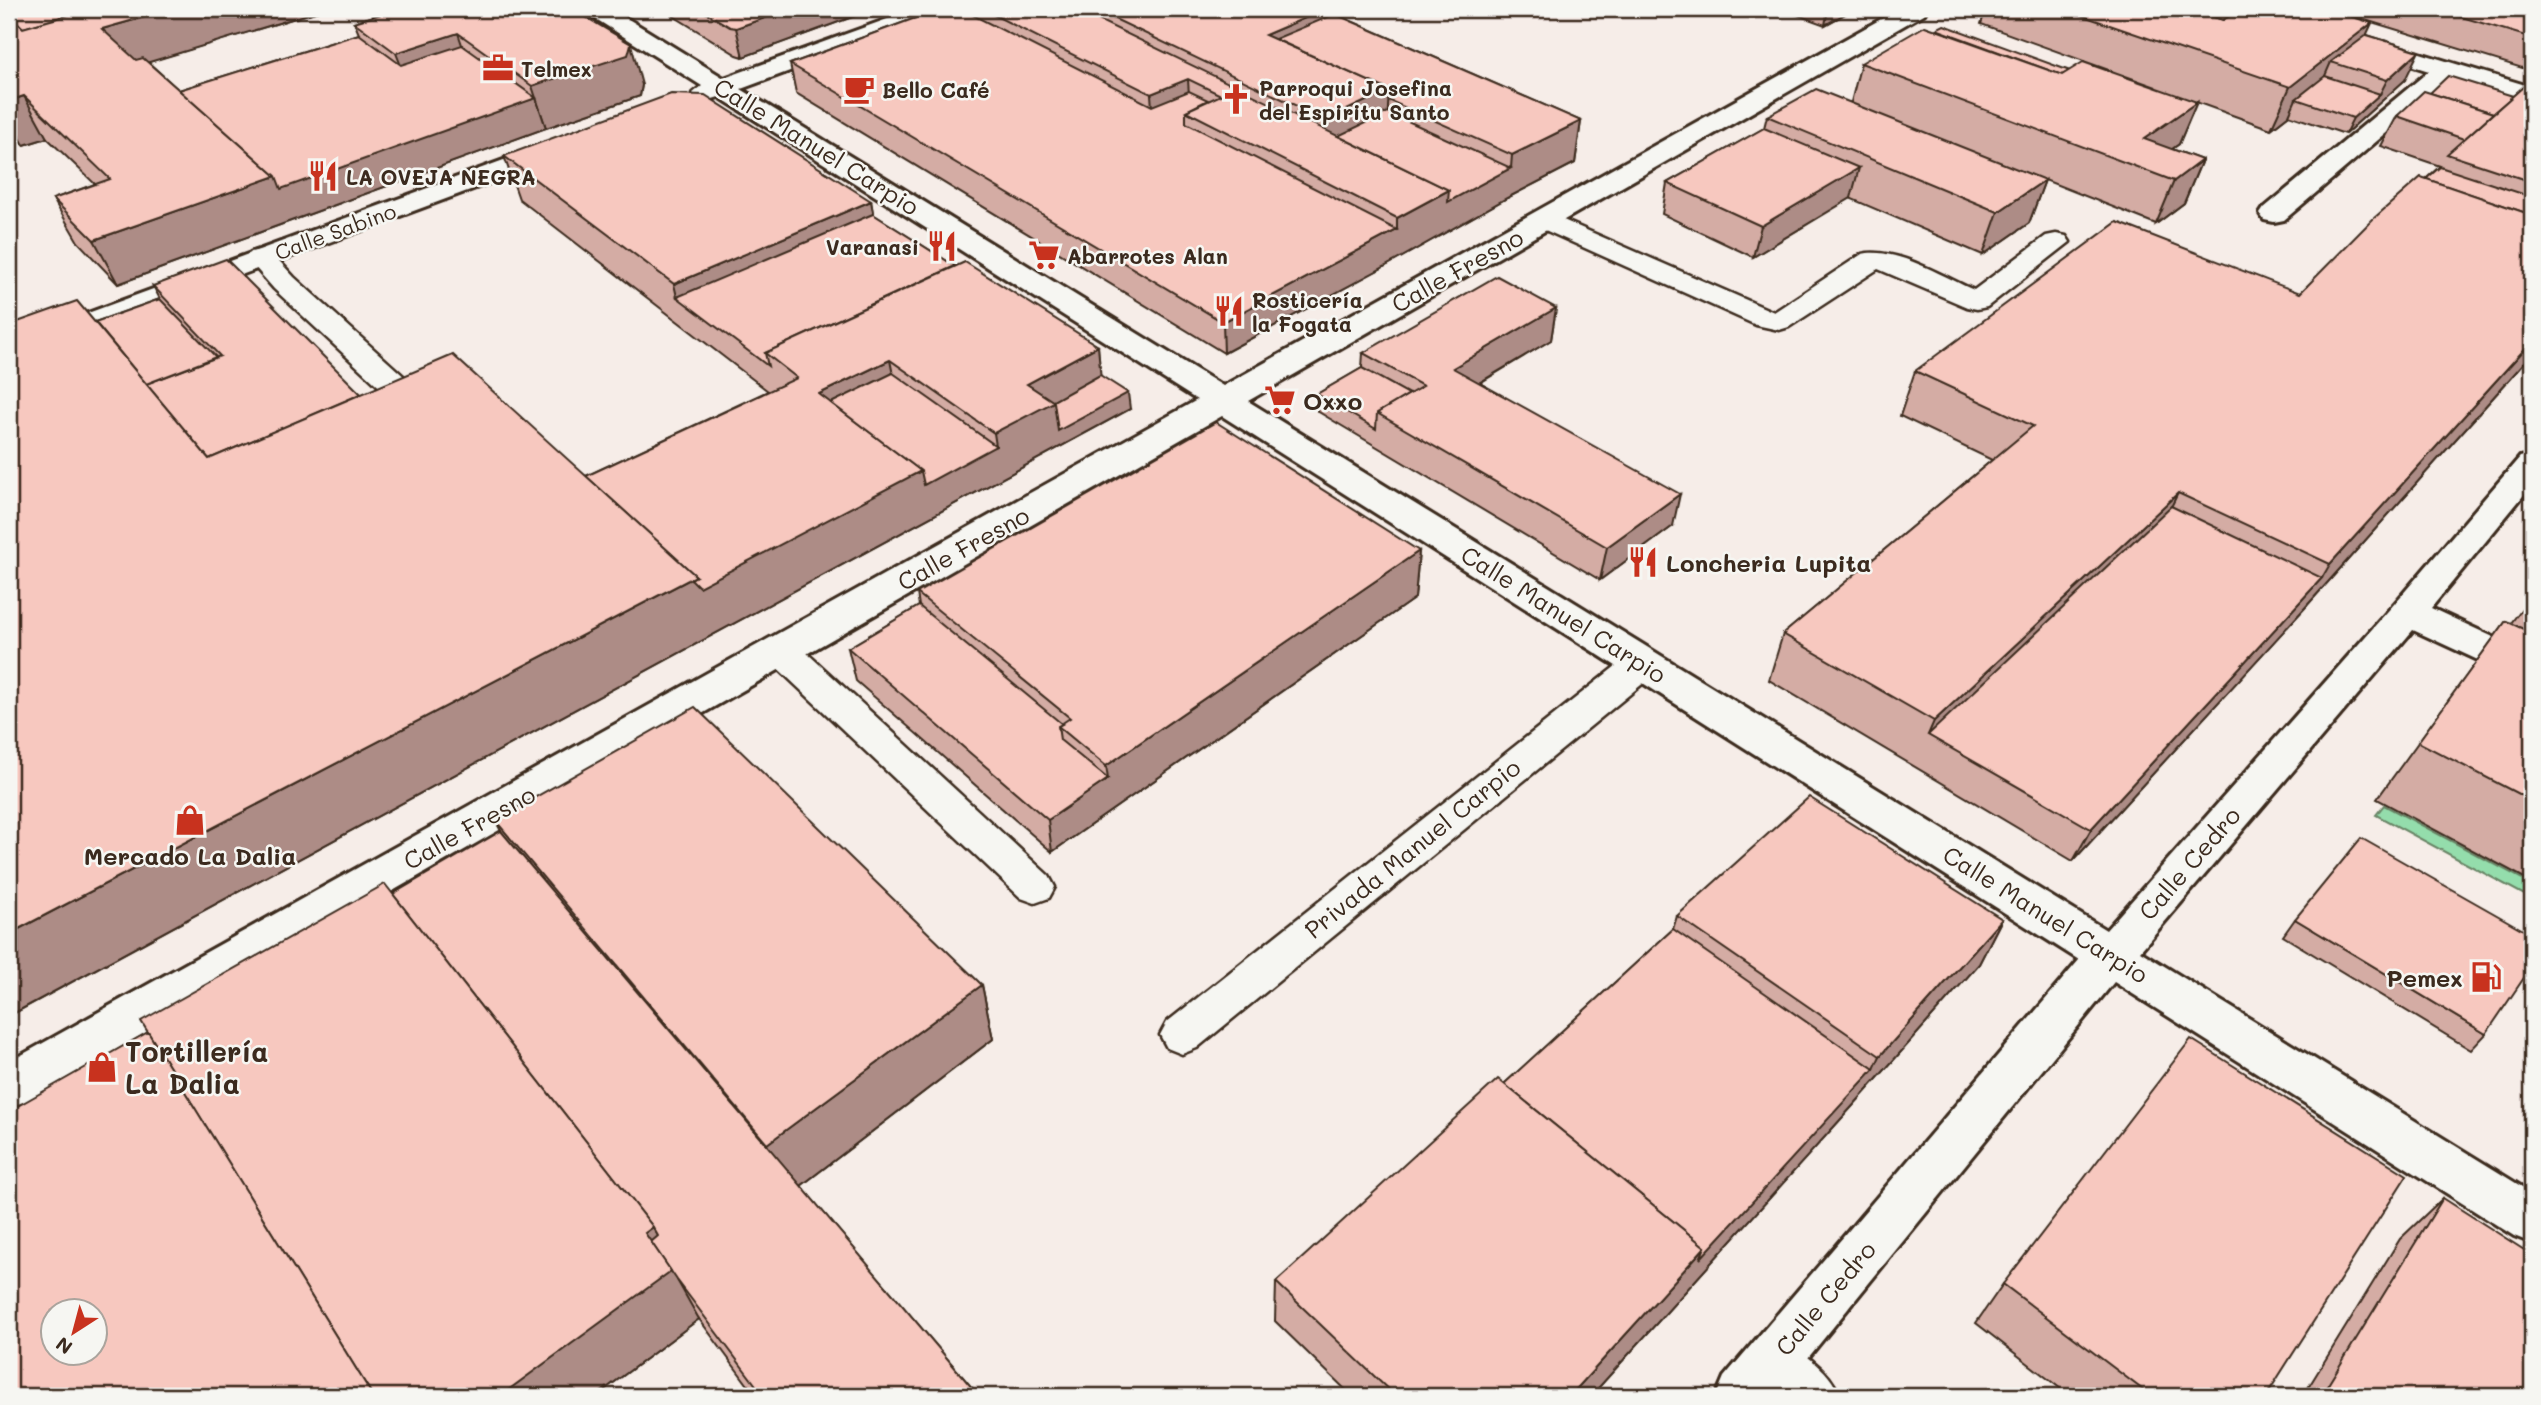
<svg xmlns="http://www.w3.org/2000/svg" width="2541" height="1405" font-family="Mali,sans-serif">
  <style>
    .green { fill: #94ddac; stroke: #688465; stroke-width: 2 }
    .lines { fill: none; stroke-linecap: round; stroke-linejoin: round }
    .service-casing { stroke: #3b2a1e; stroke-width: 5 }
    .minor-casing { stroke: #3b2a1e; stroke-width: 6 }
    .service { fill: #f6f6f2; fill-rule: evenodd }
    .minor { fill: #f6f6f2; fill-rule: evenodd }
    .wall { fill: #d4aca4; stroke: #3b2a1e; stroke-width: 2 }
    .shaded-wall { fill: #ad8c86; stroke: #3b2a1e; stroke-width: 2 }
    .building { fill: #f7c8bf; stroke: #3b2a1e; stroke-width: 2; fill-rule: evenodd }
    .labels { text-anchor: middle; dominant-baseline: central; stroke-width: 5; stroke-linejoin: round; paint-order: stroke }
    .far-poi-label { font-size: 21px; font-weight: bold; fill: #3b2a1e; stroke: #f6f6f2; text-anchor: start }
    .far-street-label { font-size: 21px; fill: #3b2a1e; stroke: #f6f6f2 }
    .street-label { font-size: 24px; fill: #3b2a1e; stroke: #f6f6f2 }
    .poi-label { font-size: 24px; font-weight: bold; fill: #3b2a1e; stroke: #f6f6f2; text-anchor: start }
    .near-poi-label { font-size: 28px; font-weight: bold; fill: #3b2a1e; stroke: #f6f6f2; text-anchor: start }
  </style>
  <rect width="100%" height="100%" fill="#f6ede8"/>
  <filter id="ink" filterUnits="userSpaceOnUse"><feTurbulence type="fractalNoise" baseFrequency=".0143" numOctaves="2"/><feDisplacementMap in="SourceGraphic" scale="14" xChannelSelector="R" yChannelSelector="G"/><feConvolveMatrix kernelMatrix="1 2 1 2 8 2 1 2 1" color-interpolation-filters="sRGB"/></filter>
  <g filter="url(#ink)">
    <!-- green -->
    <polygon class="green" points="2384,805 2532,884 2532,899 2376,815"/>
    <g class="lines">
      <defs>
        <g id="service">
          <path d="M1545,212L1774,312L1862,254C1894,246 1944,277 1974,290L2046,236L2056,234L2066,236L2070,242L1987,307L1977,309L1967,307L1878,269L1789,327L1779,330L1756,325L1536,226L1532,220L1536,214Z"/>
          <polygon points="261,250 271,252 294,277 439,408 443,415 439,422 428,424 417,422 274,289 247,258 251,252"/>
          <polygon points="781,638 794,641 1049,876 1055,887 1049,898 1035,903 1021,898 768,659 763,650 768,641"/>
          <polygon points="1644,650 1657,654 1662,663 1657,672 1197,1048 1182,1054 1167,1048 1160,1035 1167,1022 1631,654"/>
          <path d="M1772,1337C1799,1348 1829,1368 1840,1396H1774L1754,1380L1747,1362L1754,1344Z"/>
        </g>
        <g id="minor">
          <polygon points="585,9 612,9 724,78 915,9 947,9 944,14 741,89 1223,386 1899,9 1927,9 1924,14 1248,401 2106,930 2395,603 2520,457 2532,454 2532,485 2431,608 2532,655 2532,683 2519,679 2413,630 2140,951 2532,1193 2532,1243 2514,1236 2114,982 1777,1396 1716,1396 1724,1377 2079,960 1222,416 26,1101 9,1107 9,1062 1197,400 719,97 706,101 697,98 693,93 702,86 588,14"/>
          <polygon points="2364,36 2532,87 2532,102 2451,78 2284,220 2274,222 2264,220 2260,214 2264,208 2429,71 2356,48 2352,43 2356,38"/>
          <polygon points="558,140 567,142 571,148 567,154 9,361 9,342"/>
        </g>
      </defs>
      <!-- service casing -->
      <use href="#service" class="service-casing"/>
      <!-- minor casing -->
      <use href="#minor" class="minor-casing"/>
      <!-- service -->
      <use href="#service" class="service"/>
      <!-- minor -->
      <use href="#minor" class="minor"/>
    </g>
    <!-- wall -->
    <g class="wall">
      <polygon points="9,9 325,9 148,62 179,90 359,34 354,22 398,9 642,85 640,96 546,128 118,284 78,242 53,199 95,184 47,138 24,145 9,129"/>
      <polygon points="662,9 874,9 743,57 737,55"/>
      <polygon points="940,9 1342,9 1342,17 1581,121 1575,163 1507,198 1395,261 1224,353 796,93 790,64"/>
      <polygon points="1781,9 1854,9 1825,25"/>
      <polygon points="1986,9 2327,9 2367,35 2405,80 2345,134 2289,115 2271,129 2196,102 2179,144 2172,149 2202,160 2184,203 2156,224 2045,180 2029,223 1983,255 1850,198 1753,257 1662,214 1667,183 1764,128 1767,116 1851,102 1861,63 2070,71 2156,87 1981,24"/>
      <polygon points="2329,9 2532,9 2532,71"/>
      <polygon points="2532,79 2532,354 2303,610 2073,861 1769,680 1783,634 1992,460 1900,416 1915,371 2300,293 2440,166 2381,146 2397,116 2430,93 2513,96"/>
      <polygon points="504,156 871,201 873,214 955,266 1098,346 1100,375 1130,409 9,1016 9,325 95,322 160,299 153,286 361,394 586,476 768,391 519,199"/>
      <polygon points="1556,308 1551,340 1480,383 1673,526 1600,580 1317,411 1317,394 1362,368 1363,353"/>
      <polygon points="1419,551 1415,598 1052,852 856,681 848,648 919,606 917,593"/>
      <polygon points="2532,595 2532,882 2377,799 2506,621 2511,623"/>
      <polygon points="495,820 982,985 993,1039 801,1186 979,1396 756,1396 699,1319 596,1396 9,1396 393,894 501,831"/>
      <polygon points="1677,916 2002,919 1979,964 1859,1099 1591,1396 1352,1396 1275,1321 1276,1282 1504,1084 1673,929"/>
      <polygon points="2295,919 2486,1034 2471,1050 2283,936"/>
      <polygon points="2443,1198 2532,1396 2303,1396 2400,1239"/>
      <polygon points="2003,1284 2266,1396 2070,1396 1976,1323"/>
    </g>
    <!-- shaded-wall -->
    <g class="shaded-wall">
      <polygon points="173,9 325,9 123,70 102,29"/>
      <polygon points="790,9 874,9 743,57 736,28"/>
      <polygon points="1326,9 1342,9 1341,51 1310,64 1265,35"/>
      <polygon points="1828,9 1854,9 1825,25"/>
      <polygon points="2372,23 2353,64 2331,62 2318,92 2296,99 2289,115 2271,129 2290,87"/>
      <polygon points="458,33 472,74 412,94 396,53"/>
      <polygon points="631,44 642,85 640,96 546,128 532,86"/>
      <polygon points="2419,51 2405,80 2345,134 2353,118 2380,94 2387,80"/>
      <polygon points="1188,79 1190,113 1186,111 1154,136 1151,94"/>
      <polygon points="1389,90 1386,142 1325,142 1326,120"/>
      <polygon points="24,96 47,138 24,145 9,118 9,101"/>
      <polygon points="536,98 546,128 118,284 94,240 276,176"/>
      <polygon points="2197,102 2179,144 2144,169 2144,139"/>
      <polygon points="1581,121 1575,163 1507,198 1395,261 1224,353 1223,322 1397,230 1397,218 1449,190 1511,168 1512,155"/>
      <polygon points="2202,160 2184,203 2156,224 2174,181"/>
      <polygon points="1859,168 1851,198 1753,257 1761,226"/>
      <polygon points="2045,180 2029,223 1983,255 1998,212"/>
      <polygon points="871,201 879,245 677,297 674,284"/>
      <polygon points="1556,308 1551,340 1450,400 1453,368"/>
      <polygon points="2532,341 2532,354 2303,610 2073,861 2091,829 2322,578 2330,564"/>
      <polygon points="1098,346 1102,391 1128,393 1130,409 9,1016 9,934 696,576 921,471 996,446 994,433 1027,384"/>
      <polygon points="890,360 899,405 851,429 819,394"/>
      <polygon points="2178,493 2155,539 1928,735 1934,721"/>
      <polygon points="1680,494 1673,526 1600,580 1607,547"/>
      <polygon points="1419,551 1415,598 1052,852 1048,820 1108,779 1106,766"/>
      <polygon points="2002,919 1979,964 1859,1099 1591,1396 1570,1396 1705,1247 1874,1069 1880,1056"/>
      <polygon points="982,985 993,1039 789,1195 767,1144"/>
      <polygon points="653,1227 681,1277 677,1280 699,1319 596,1396 500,1396 645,1233"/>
    </g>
    <!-- building -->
    <g class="building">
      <polygon points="9,9 74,9 78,12 23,28 9,14"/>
      <polygon points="80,9 173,9 102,29 136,60 143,58 276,176 94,240 53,199 110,179 24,96 9,101 9,14 23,28 83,11"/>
      <polygon points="398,9 572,9 631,44 628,55 532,86 458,33 396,53 354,22"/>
      <polygon points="700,9 790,9 736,28 730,27"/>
      <polygon points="940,9 961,9 1152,106 1189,91 1208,100 1186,111 1186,123 1397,230 1223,322 790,64"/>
      <polygon points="982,9 1076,9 1449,190 1397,218 1186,111 1221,95 1188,79 1151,94"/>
      <polygon points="1094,9 1326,9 1265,35 1389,90 1326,120"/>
      <polygon points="2063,9 2188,9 2223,20 2240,9 2327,9 2372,23 2290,87"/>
      <polygon points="2188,9 2240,9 2223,20"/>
      <polygon points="2435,9 2532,9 2532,38"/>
      <polygon points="1335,14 1581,121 1512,155 1388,100 1389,90 1275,39"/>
      <polygon points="1944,25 2070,71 2062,75 1936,29"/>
      <polygon points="1925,26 2062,75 2083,62 2197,102 2144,139 2202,160 2174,181 1861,63"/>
      <polygon points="359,34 401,65 462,45 536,98 281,189 276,176 179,90"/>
      <polygon points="2367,35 2419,51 2387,80 2331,62"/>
      <polygon points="2325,76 2380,94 2353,118 2296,99"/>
      <polygon points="2448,76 2513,96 2493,113 2430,93"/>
      <polygon points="2532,79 2532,182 2447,154"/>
      <polygon points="1816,89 2045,180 1998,212 1767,116"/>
      <polygon points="2424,91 2493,113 2464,139 2397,116"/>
      <polygon points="671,94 705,95 871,201 674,284 504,156"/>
      <polygon points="1388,112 1511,168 1448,202 1449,190 1338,136"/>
      <polygon points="1764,128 1859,168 1761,226 1667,183"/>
      <polygon points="2440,167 2532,197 2532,215 2426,179"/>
      <polygon points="2421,177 2532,215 2532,341 2330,564 2178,493 1934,721 1783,634 2033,426 1915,371 2117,222 2300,293 2373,219"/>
      <polygon points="873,214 955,266 765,353 768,366 677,297"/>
      <polygon points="226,259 361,394 209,459 146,384 220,356 153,286"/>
      <polygon points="965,262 1098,346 1027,384 1054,402 994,433 890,360 819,394 921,471 699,587 691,579 696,576 586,476 797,378 765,353"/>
      <polygon points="1497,276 1556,308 1453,368 1680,494 1607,547 1377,413 1423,386 1363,353"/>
      <polygon points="160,299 216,357 146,384 95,322"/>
      <polygon points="77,301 209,459 453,355 696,576 9,934 9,325"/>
      <polygon points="1362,368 1409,394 1377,413 1376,429 1317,394"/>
      <polygon points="893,373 996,446 924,485 921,471 831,403"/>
      <polygon points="1100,375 1128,393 1058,431 1054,402 1053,401"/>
      <polygon points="1216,422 1419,551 1106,766 1058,726 1070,718 917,593"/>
      <polygon points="2171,506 2322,578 2091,829 1928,735"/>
      <polygon points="919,606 1062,724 1058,726 1060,740 1108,779 1048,820 848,648"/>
      <polygon points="2506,621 2532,633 2532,801 2418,742"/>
      <polygon points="695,707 982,985 767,1144 495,820"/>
      <polygon points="1809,797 2002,919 1880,1056 1677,916"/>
      <polygon points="501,831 979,1396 764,1396 677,1280 651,1242 658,1236 653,1227 393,894"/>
      <polygon points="2361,838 2532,935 2532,966 2486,1034 2295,919"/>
      <polygon points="385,884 653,1227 645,1233 671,1271 500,1396 373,1396 141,1021"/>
      <polygon points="1673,929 1874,1069 1700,1259 1705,1247 1504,1084"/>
      <path d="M148,1032L373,1396H9V1111ZM52,1311H94V1353H52Z"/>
      <polygon points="2191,1039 2407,1175 2266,1396 2151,1396 2003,1284"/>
      <polygon points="1498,1079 1705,1247 1570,1396 1395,1396 1276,1282"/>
      <polygon points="2443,1198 2532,1255 2532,1396 2321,1396"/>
    </g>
  </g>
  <!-- icons -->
  <defs>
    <symbol id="office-bare" viewBox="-9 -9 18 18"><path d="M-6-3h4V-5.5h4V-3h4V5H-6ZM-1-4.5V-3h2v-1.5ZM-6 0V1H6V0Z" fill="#c8321e" stroke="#f6f6f2" stroke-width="2.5" paint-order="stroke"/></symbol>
    <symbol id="cafe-bare" viewBox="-9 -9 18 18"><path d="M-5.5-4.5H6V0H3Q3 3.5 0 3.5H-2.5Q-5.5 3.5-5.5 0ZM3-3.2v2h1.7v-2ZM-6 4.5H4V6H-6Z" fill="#c8321e" stroke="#f6f6f2" stroke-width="2.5" paint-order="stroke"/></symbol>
    <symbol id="church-bare" viewBox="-9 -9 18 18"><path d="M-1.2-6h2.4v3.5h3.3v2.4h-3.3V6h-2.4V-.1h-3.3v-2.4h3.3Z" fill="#c8321e" stroke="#f6f6f2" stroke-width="2.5" paint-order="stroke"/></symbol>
    <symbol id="restaurant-bare" viewBox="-9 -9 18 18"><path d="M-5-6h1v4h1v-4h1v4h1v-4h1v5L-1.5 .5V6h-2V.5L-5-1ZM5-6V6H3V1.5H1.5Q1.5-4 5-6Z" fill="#c8321e" stroke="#f6f6f2" stroke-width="2.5" paint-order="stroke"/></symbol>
    <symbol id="supermarket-bare" viewBox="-9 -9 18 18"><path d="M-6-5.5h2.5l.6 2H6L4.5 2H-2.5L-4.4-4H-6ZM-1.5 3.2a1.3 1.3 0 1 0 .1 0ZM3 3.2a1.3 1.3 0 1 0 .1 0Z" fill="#c8321e" stroke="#f6f6f2" stroke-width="2.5" paint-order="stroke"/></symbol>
    <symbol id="shop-bare" viewBox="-9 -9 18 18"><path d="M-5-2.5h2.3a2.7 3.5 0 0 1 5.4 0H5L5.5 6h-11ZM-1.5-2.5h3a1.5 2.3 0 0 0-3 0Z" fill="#c8321e" stroke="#f6f6f2" stroke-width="2.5" paint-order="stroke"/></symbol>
    <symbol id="fuel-bare" viewBox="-9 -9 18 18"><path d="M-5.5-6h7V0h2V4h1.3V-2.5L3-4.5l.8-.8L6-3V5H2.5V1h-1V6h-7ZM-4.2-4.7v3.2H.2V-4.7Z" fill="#c8321e" stroke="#f6f6f2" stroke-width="2.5" paint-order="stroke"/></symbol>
  </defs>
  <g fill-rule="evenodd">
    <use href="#office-bare" x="476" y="46" width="44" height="44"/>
    <use href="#cafe-bare" x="837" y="67" width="44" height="44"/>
    <use href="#church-bare" x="1214" y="77" width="44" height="44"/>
    <use href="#restaurant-bare" x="301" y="154" width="44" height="44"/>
    <use href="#restaurant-bare" x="920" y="224" width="44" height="44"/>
    <use href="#supermarket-bare" x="1022" y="233" width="44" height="44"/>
    <use href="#restaurant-bare" x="1207" y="289" width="44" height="44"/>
    <use href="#supermarket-bare" x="1258" y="378" width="44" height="44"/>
    <use href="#restaurant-bare" x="1621" y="540" width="44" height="44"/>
    <use href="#shop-bare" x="168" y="798" width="44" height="44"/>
    <use href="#fuel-bare" x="2464" y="955" width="44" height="44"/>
    <use href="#shop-bare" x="80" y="1045" width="44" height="44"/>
  </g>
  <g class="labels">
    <!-- far-poi labels -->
    <g class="far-poi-label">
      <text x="521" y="68">Telmex</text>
      <text x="1259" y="87">Parroqui Josefina<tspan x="1259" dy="24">del Espiritu Santo</tspan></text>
      <text x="882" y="89">Bello Café</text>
      <text x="346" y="176">LA OVEJA NEGRA</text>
      <text x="919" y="246" text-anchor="end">Varanasi</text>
      <text x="1067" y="255">Abarrotes Alan</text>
      <text x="1252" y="299">Rosticería<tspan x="1252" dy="24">la Fogata</tspan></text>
    </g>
    <!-- far-street labels -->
    <g class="far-street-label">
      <text transform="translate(335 231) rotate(-20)">Calle Sabino</text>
    </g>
    <!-- street labels -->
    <g class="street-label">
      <text transform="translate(817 146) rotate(32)">Calle Manuel Carpio</text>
      <text transform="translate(1457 270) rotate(-29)">Calle Fresno</text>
      <text transform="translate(963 548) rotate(-29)">Calle Fresno</text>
      <text transform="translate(1564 614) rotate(32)">Calle Manuel Carpio</text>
      <text transform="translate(469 827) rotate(-29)">Calle Fresno</text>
      <text transform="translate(1412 848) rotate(-39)">Privada Manuel Carpio</text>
      <text transform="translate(2189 863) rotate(-49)">Calle Cedro</text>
      <text transform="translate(2046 914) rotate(32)">Calle Manuel Carpio</text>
      <text transform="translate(1825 1298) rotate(-50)">Calle Cedro</text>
    </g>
    <!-- poi labels -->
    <g class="poi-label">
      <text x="1303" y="400">Oxxo</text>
      <text x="1666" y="562">Loncheria Lupita</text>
      <text x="190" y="855" text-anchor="middle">Mercado La Dalia</text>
      <text x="2463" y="977" text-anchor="end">Pemex</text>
    </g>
    <!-- near-poi labels -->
    <g class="near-poi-label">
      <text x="125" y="1051">Tortillería<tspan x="125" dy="32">La Dalia</tspan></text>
    </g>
  </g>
  <!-- margin -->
  <rect width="2541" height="1405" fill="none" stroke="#f6f6f2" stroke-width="35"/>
  <rect x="18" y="18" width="2506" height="1370" fill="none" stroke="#3b2a1e" stroke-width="2.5" filter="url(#ink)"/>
  <!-- north arrow -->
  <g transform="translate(74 1332) rotate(216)"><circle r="33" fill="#f6f6f2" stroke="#aba49d" stroke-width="2"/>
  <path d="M0-5L12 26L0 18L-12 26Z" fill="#c8321e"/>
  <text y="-10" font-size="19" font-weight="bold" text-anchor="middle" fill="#3b2a1e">N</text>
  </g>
</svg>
